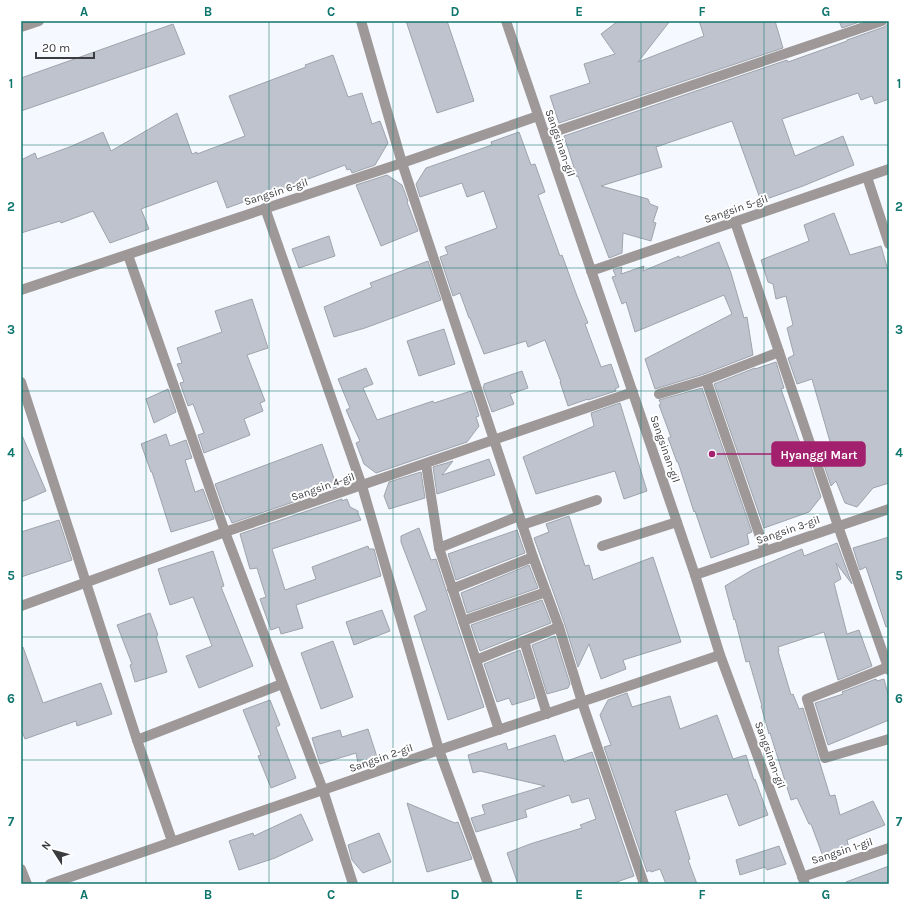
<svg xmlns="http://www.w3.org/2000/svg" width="910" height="905" font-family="Karla,sans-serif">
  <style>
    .building { fill: #bec3cd; stroke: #9ea3ac }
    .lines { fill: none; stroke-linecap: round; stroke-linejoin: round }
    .minor { stroke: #9e9998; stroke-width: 10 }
    .grid { fill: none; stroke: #0f766e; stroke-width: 1; stroke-opacity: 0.55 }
    .labels { text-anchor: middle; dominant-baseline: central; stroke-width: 4; stroke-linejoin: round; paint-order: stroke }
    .street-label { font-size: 11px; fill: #3b3c40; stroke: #fff }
    .leader { fill: none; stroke: #a3206e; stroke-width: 1.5 }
    .callout-dot { fill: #a3206e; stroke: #fff; stroke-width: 1.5 }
    .callout { fill: #a3206e; stroke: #a3206e; stroke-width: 1.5 }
    .callout-label { font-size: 12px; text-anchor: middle; font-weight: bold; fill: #fff }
    .neatline { fill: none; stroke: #0f766e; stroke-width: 1.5 }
    .grid-label { font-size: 13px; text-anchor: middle; font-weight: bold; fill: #0f766e }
  </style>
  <rect width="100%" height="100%" fill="#f5f8fe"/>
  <!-- building -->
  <g class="building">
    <polygon points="406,21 447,21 474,101 437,113"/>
    <polygon points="618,21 670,21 638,62 704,36 699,21 775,21 783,48 559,123 550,96 590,83 584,64 615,54 601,34"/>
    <polygon points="839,21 862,21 842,28"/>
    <polygon points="888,21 889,21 889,99 875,104 872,96 861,100 858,93 782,119 795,156 843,136 854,165 803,186 761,201 732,121 656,147 662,167 601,186 648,199 650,204 658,207 653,222 656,223 651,241 623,233 622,253 609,258 578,176 577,177 564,136 787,60 788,62 847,41 847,40 884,27 887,25"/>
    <polygon points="173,24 185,54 21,111 21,78"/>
    <polygon points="333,55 348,97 362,93 372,124 380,121 388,143 375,165 352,173 350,169 347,170 345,165 266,195 265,194 227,208 217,181 141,209 149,229 110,243 93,211 61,223 60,221 21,233 21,160 35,153 37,159 72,146 103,132 111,151 177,113 192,154 197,152 197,154 245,136 229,96 306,67 305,65"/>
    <polygon points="519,132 531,165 535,164 545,192 538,195 560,256 562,255 577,296 588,323 585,324 601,367 611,364 619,387 615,389 616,391 588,400 588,399 568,406 560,382 561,382 545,340 528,347 526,341 484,354 470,318 469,318 460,293 453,296 440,257 448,254 445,247 497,228 484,191 467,197 462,183 420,197 416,184 426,168 492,145 491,142"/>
    <polygon points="387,175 402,185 408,201 407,202 418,231 381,246 356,185"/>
    <polygon points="834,213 850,255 881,246 889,274 889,483 873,488 857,507 845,503 836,481 831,486 819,450 831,445 812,379 797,384 788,358 794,355 787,328 793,325 786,296 776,299 773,284 768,282 761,260 809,241 804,225"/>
    <polygon points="329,236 335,256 299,268 292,249"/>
    <polygon points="719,242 731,273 744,318 747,317 753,355 704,374 655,389 645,359 732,314 724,295 635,332 626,302 622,304 612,277 616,276 613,270 622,267 621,274 644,266 643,271 679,256 679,258"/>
    <polygon points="428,261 441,300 365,328 334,337 324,307 372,287 370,283"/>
    <polygon points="252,299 268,348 247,355 265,401 260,403 263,411 244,419 250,435 204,453 198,435 204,433 193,404 188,406 180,383 184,382 177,364 182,363 177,348 222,332 215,311"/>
    <polygon points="444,329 455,364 419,376 407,341"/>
    <polygon points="776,362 784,388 781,389 804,455 807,454 821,497 809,512 764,528 714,384 755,368 755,369"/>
    <polygon points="366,368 373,384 363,388 377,420 433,401 434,403 471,391 479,416 476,417 479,426 467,442 376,473 364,464 356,443 360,441 346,410 350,408 338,379"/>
    <polygon points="522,371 528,388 510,394 514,404 492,412 483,387 484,386 484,384"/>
    <polygon points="702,388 752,532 747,534 749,544 711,558 695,511 694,512 678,462 677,462 668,438 671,437 659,405 661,404 659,400"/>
    <polygon points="168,389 176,412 154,423 146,399"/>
    <polygon points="620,403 647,491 624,499 615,471 536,494 523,457 594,426 591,413"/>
    <polygon points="21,433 46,491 21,502"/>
    <polygon points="166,434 170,446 186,440 192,458 185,460 195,492 203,489 214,519 171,532 152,472 151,472 141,444"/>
    <polygon points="322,444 337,487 232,523 228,514 226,515 215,484"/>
    <polygon points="489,459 495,475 437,494 433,467 453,461 442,475"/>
    <polygon points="421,472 425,498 389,509 384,496 389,482"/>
    <polygon points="342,499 342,501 347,499 350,507 358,511 358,514 361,520 272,549 285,590 316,579 312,567 368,546 369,549 374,549 381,576 296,605 303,628 281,634 279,627 271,630 260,599 266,597 257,568 250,569 240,534"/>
    <polygon points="569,516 585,566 589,565 593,580 653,557 681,642 623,660 626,669 601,679 589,644 578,667 565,625 534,538 549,532 546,524"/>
    <polygon points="59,520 72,560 21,577 21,532"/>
    <polygon points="419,528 431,560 436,559 484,707 448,720 414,616 427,610 401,542 401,536"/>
    <polygon points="517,530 525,553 456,580 448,554"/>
    <polygon points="889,537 889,626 886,627 866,567 860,570 853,548"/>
    <polygon points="837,543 852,584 836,563 841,579 834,583 847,634 859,630 872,666 838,680 824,632 778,647 779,651 778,651 791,695 793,694 799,709 803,708 830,796 835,795 840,815 873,801 885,825 847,840 850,853 824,859 811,824 809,824 797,798 791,800 770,733 769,734 761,706 762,706 749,661 746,662 735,619 734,620 725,586 752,570 802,549 804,556"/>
    <polygon points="213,551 224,586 221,587 253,666 199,688 186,656 212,646 193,597 170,605 158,569"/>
    <polygon points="529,565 538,588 467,613 461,593"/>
    <polygon points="542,600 551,623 480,651 471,625"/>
    <polygon points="382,610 390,631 354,645 346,622"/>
    <polygon points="150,613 158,635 156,636 167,672 135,682 130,665 132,664 117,625"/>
    <polygon points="555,636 570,684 568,688 547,694 532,645"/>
    <polygon points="333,641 353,697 321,709 301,653"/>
    <polygon points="23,647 43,703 101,683 112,714 77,726 76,721 25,739 21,729 21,648"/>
    <polygon points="520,650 535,698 512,705 509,698 497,702 484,664"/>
    <polygon points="876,679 877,681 884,679 889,698 889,720 828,745 815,703 843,694 842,692"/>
    <polygon points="627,693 632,707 670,696 680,729 717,715 733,759 746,755 754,780 755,779 768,815 739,826 727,794 675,811 690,859 688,860 697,884 666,884 660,869 651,872 650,870 647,872 604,747 611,745 600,715 608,700"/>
    <polygon points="270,700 280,725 276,727 296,778 271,788 258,756 261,755 243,710"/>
    <polygon points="368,729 377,757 358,763 356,753 320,764 312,738 340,730 342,737"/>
    <polygon points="555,735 564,762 592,752 634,876 611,884 518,884 507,853 530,844 582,828 580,825 596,819 589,798 572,803 569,795 525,810 527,817 476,832 471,818 485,814 482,805 545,786 480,771 473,773 468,755 506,743 508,750"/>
    <polygon points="407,803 455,823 458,822 472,859 427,872"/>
    <polygon points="301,814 313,840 275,858 239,870 229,841 253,833 254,836"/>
    <polygon points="379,833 391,862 363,873 352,860 348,845"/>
    <polygon points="779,846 786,864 767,870 765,867 740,875 736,860"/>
    <polygon points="889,866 889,884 846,884 846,882"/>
  </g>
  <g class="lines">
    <!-- minor -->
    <g class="minor">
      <polyline points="361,21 402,163 494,440 533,557 559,627 582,702 644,884"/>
      <polyline points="506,21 695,575 720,655 805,884"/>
      <polyline points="21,27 39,21"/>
      <polyline points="545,135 882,21"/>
      <polyline points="867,177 889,244"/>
      <polyline points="265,208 362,486 439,750 488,884"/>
      <polyline points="735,222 838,526 889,670"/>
      <polyline points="128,255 225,532 323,790 353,884"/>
      <polyline points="591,271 889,169"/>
      <polyline points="21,290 402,163 538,116"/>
      <polyline points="706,380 779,352"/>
      <polyline points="21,382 137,740 172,841"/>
      <polyline points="659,394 706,380 765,551"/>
      <polyline points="426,464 439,548"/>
      <polyline points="522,525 597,500"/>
      <polyline points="602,546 677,522"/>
      <polyline points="695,575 889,509"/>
      <polyline points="452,589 533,557"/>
      <polyline points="21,606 225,532 633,392"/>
      <polyline points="463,621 546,592"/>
      <polyline points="524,641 547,714"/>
      <polyline points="476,660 559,627"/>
      <polyline points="888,667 807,699 825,758 889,739"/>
      <polyline points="499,730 439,548 519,516"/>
      <polyline points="137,740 282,684"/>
      <polyline points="21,869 27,884"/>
      <polyline points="802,877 889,848"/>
      <polyline points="50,884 439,750 720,655"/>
    </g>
  </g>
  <!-- grid -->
  <path class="grid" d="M146,21V884M269,21V884M393,21V884M517,21V884M641,21V884M764,21V884M21,145H889M21,268H889M21,391H889M21,514H889M21,637H889M21,760H889"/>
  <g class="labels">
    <!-- street labels -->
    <g class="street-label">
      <text transform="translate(560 143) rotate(71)">Sangsinan-gil</text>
      <text transform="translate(276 192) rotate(-18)">Sangsin 6-gil</text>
      <text transform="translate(736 209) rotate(-19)">Sangsin 5-gil</text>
      <text transform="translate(665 449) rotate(71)">Sangsinan-gil</text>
      <text transform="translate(323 487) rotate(-19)">Sangsin 4-gil</text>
      <text transform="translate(788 530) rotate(-19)">Sangsin 3-gil</text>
      <text transform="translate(770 755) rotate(70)">Sangsinan-gil</text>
      <text transform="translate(381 758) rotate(-19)">Sangsin 2-gil</text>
      <text transform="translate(842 851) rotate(-18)">Sangsin 1-gil</text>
    </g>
  </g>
  <!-- callouts -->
  <path class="leader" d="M712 454L772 454"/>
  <circle class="callout-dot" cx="712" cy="454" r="4"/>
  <rect class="callout" x="772" y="442" width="93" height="24" rx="4"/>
  <g class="callout-label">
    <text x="819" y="459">Hyanggi Mart</text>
  </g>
  <!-- border -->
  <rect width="910" height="905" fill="none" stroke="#ffffff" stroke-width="44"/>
  <!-- north arrow -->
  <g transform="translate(54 851) rotate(306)" stroke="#ffffff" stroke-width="3" paint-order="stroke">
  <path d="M0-3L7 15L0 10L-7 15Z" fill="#3b3c40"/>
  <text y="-6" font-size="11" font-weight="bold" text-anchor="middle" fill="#3b3c40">N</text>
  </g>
  <!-- scale -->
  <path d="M36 52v6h58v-6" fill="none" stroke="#3b3c40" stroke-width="2"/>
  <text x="42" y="52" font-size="12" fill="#3b3c40" stroke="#ffffff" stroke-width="3" paint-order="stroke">20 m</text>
  <rect x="22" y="22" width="866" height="861" class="neatline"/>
  <g class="grid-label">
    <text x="84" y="16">A</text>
    <text x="208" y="16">B</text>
    <text x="331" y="16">C</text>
    <text x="455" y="16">D</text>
    <text x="579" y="16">E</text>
    <text x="702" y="16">F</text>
    <text x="826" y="16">G</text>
    <text x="11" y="88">1</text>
    <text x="899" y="88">1</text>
    <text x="11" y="211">2</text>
    <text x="899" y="211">2</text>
    <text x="11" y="334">3</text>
    <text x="899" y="334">3</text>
    <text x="11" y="457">4</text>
    <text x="899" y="457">4</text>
    <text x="11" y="580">5</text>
    <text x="899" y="580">5</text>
    <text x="11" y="703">6</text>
    <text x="899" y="703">6</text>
    <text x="11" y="826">7</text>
    <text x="899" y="826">7</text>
    <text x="84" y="899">A</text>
    <text x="208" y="899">B</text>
    <text x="331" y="899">C</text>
    <text x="455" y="899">D</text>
    <text x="579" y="899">E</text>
    <text x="702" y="899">F</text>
    <text x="826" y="899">G</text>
  </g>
</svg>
